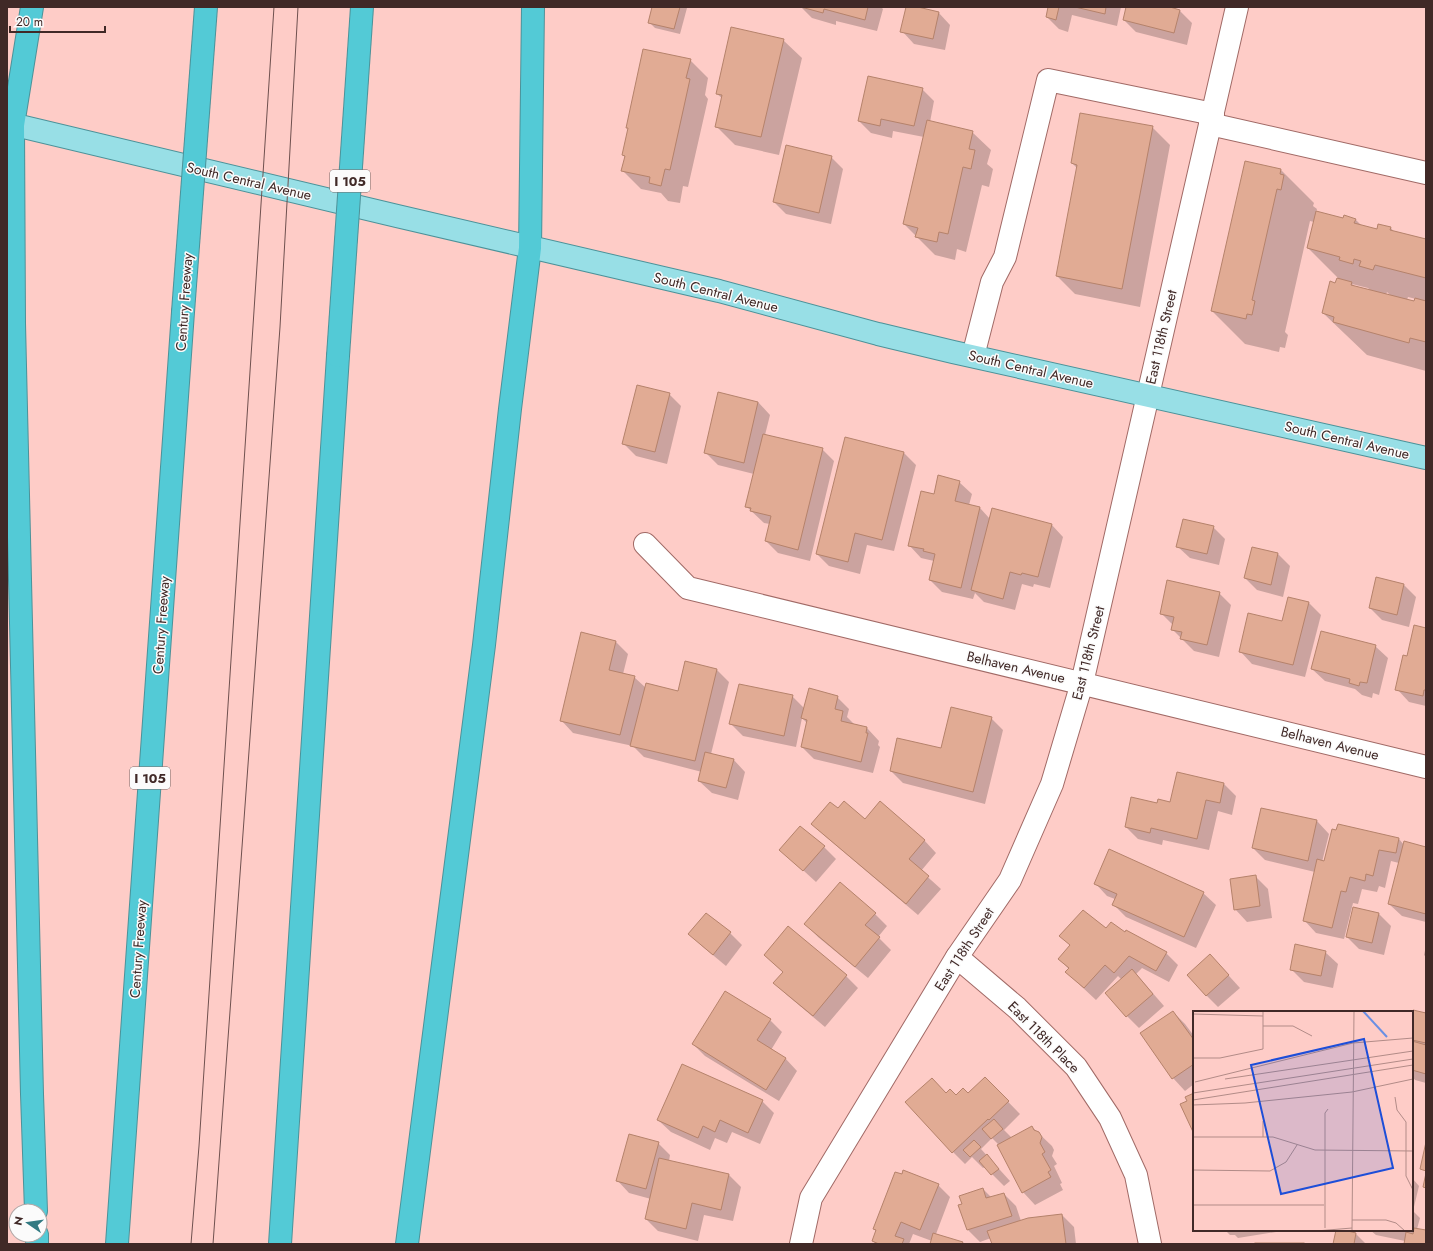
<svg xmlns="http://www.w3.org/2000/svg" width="1433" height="1251" font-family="Jost,sans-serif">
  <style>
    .shadow { fill: #0003; fill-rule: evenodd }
    .building { fill: #e1ab94; stroke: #b5826b }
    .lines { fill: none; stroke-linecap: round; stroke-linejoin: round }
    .minor-casing { stroke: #a16a66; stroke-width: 24 }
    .major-casing { stroke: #4c9299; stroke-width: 24 }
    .highway-casing { stroke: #4c9299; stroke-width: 24 }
    .minor { stroke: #fff; stroke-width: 22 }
    .major { stroke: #98dfe6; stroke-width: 22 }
    .highway { stroke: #53cad6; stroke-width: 22 }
    .tram { stroke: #6f514f; stroke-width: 1 }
    .highway-bridge-casing { stroke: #4c9299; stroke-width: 24; stroke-linecap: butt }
    .highway-bridge { stroke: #53cad6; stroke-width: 22 }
    .labels { text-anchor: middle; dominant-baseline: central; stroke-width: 3; stroke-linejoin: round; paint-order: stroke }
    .shield { fill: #fbfbfb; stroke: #786867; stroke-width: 1 }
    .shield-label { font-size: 13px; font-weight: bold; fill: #402927 }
    .street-label { font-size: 14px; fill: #402927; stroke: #fbfbfb }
    .inset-river { fill: none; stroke: #698fe4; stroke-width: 2 }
    .inset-road { fill: none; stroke: #b28b87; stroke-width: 1 }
    .view { fill: #1d4ed8; fill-opacity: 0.15; stroke: #1d4ed8; stroke-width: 2 }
    .inset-edge { fill: none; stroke: #402927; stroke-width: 2 }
  </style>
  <rect width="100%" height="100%" fill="#feccc7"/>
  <!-- shadow -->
  <g class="shadow">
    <polygon points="653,7 686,7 687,8 680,34 655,28 649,22"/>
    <polygon points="801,7 881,7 883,9 877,31 836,21 836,25 812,18"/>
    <polygon points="907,7 913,7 938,12 950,25 945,50 914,44 902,31"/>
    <polygon points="1049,7 1121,7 1117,26 1072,15 1068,32 1059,29 1047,17"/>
    <polygon points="1127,7 1174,7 1173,9 1180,11 1192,23 1187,45 1136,32 1124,20"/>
    <polygon points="783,40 802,58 779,155 735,145 716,126 723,99 717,94"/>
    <polygon points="690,60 708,78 705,95 708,99 688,187 683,186 680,203 668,201 661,193 641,189 623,171 626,158 623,155 629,130 627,127"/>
    <polygon points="922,89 934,101 930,122 972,132 991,150 987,164 993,169 989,187 982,185 966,252 957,249 955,260 935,255 904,224 924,137 893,131 892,138 871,133 859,121"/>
    <polygon points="1152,127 1170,145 1140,307 1075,294 1057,276 1077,168 1072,163"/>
    <polygon points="831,157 843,169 831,224 786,214 774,202"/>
    <path d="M1246,162L1281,170L1314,203L1313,206L1317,209L1316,212L1344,219H1355L1362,226L1378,230L1391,228L1394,232L1426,239V371L1367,355L1323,313L1336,284L1340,280L1308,248L1314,222L1310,221L1285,332L1288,335L1285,348L1280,347L1279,352L1245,344L1212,311ZM1352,284L1368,288L1372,292L1356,288ZM1387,292L1391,296L1386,295ZM1408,297L1416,299L1415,302L1407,300Z"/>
    <polygon points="669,394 681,406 667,464 636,456 624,444"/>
    <polygon points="758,402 770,415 765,435 822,449 834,461 810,561 778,553 766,541 770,524 764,523 746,506 754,474 718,465 706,453"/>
    <polygon points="904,453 916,465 894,551 867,545 860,574 829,566 817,554"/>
    <polygon points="959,482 972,494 969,505 980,508 990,519 1051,524 1063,537 1050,588 1034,584 1033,587 1022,584 1015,610 984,602 975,593 973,599 942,592 930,580 934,561 921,558 909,545 934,495"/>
    <polygon points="1213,527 1225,539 1219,565 1190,558 1177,546"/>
    <polygon points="1252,548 1278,554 1290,566 1283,597 1257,590 1245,578"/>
    <polygon points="1404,585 1416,597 1409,627 1382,620 1370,608"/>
    <polygon points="1219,593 1231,605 1219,657 1194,651 1172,629 1173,625 1161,613"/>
    <polygon points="1308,602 1321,615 1305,677 1252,664 1240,651"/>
    <polygon points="1426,629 1426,706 1409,702 1397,689 1408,658"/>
    <polygon points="616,642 628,654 623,674 634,677 646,688 678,693 686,663 717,670 729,682 711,754 733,759 745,772 738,800 712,793 699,781 702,772 644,757 633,746 573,733 561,720"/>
    <polygon points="1375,646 1388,658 1379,695 1373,693 1372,698 1362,695 1355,689 1325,681 1312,669"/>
    <polygon points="792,696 804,708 837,697 849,709 847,717 855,725 867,728 879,741 878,745 880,747 873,773 814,759 802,747 807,723 802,718 796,747 743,736 730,723"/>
    <polygon points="991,718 1003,730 985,804 903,783 891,771 942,750"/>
    <polygon points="1224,784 1236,796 1232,815 1218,811 1209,850 1163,840 1162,845 1138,839 1126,827 1157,804 1171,803"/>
    <polygon points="838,810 924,840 936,853 921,871 941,889 918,915 825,836 813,824"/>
    <polygon points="1317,821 1329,834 1322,862 1399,839 1404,845 1426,848 1426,922 1402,916 1389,904 1399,863 1391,861 1385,888 1379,886 1377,892 1362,889 1358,904 1353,903 1344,939 1316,933 1304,920 1315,872 1265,860 1253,848"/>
    <polygon points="824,847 836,859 816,882 781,850"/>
    <polygon points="1256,877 1268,889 1272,918 1247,922 1235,909"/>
    <polygon points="1095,883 1203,893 1216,905 1196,948 1126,917 1113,904 1115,899 1107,896"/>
    <polygon points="706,914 730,933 742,945 726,966 702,946 690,934"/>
    <polygon points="875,914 887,926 878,937 891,950 868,978 818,937 806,924"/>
    <polygon points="1379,914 1391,926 1384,955 1359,949 1347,937"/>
    <polygon points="1106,930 1125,934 1166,953 1178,965 1169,982 1142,968 1136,974 1164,1006 1139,1028 1127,1016 1122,980 1118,976 1096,1000 1066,972 1069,969 1059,959 1071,946 1061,936"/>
    <polygon points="1426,946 1426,957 1424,955"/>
    <polygon points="1325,952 1338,964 1333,988 1304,982 1291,969"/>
    <polygon points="765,955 846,976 858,988 825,1027 787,995 775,983 784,973"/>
    <polygon points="1210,955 1240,988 1218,1007 1206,995"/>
    <polygon points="1413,1011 1426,1015 1426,1083 1415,1080 1412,1076 1412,1017"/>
    <polygon points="1173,1012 1185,1024 1194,1036 1194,1084 1185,1091 1173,1078 1142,1033"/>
    <polygon points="770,1020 782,1032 771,1050 785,1058 797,1071 779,1101 705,1056 693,1044"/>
    <polygon points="985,1078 1020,1114 1004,1130 1012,1138 1032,1127 1052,1146 1054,1150 1052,1156 1057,1164 1054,1166 1062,1183 1060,1184 1063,1190 1035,1205 1023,1192 999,1145 992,1138 981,1149 1010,1181 1004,1186 985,1167 983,1168 972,1157 965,1164 953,1152 946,1094 956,1096 968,1094"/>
    <polygon points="762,1101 774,1113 760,1144 732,1132 727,1143 715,1138 710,1150 671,1132 658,1120"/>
    <polygon points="658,1143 670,1155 669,1161 729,1175 741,1187 733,1221 704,1215 698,1241 658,1231 646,1219 651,1199 629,1193 617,1180"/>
    <polygon points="1412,1178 1419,1186 1413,1211 1420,1218 1417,1229 1426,1231 1426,1244 1405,1244 1405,1241 1376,1235 1370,1230 1412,1230"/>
    <polygon points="938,1185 950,1197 936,1234 964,1244 931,1244 932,1241 913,1234 909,1244 876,1244 873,1241 877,1232 874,1229"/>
    <polygon points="983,1189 992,1198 1004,1194 1016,1206 1021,1221 1062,1215 1074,1227 1076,1244 993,1244 991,1238 980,1242 968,1230 963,1205"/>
    <polygon points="1225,1230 1288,1230 1238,1238 1235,1235 1230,1235"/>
    <polygon points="1337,1230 1356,1234 1366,1244 1334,1244"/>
  </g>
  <!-- building -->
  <g class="building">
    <polygon points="652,7 680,7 674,29 648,23"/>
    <polygon points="801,7 868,7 865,20 824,9 823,13"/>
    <polygon points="906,7 918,7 939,12 933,39 900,32"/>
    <polygon points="1048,7 1059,7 1056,20 1046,17"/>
    <polygon points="1075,7 1106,7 1105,14"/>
    <polygon points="1126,7 1170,7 1180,10 1174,33 1123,20"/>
    <polygon points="731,27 784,39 761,137 715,127 722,95 716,94"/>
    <polygon points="643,49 691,59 686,78 690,79 670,170 665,169 661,186 649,183 650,177 621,171 625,156 622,155 628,128 626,128"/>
    <polygon points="868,76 923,88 914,126 881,119 880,126 858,121"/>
    <polygon points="1080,113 1153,126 1122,289 1056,276 1077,165 1071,163"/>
    <polygon points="927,120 973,131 969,149 975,150 971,169 963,167 948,234 939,232 937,242 915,237 918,228 903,224"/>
    <polygon points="786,145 832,156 819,213 773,202"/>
    <polygon points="1245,161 1281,169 1280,174 1284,175 1281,190 1277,189 1252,300 1255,301 1252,315 1247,314 1246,319 1211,311"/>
    <polygon points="1316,211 1343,218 1344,215 1356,219 1354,223 1377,229 1378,224 1391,227 1390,230 1426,239 1426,278 1375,265 1373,270 1359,266 1361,261 1354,259 1353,264 1339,260 1340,257 1307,248"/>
    <polygon points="1337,278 1352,282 1351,285 1414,301 1415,298 1426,301 1426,342 1410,338 1409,343 1333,322 1334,317 1322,313 1330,281 1335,283"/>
    <polygon points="637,385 670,393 655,452 622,444"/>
    <polygon points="718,392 758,402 744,463 704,453"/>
    <polygon points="763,434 823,448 798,550 765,541 771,516 750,511 751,508 745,507"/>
    <polygon points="845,437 904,452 882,540 855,533 848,562 816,554"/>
    <polygon points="938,475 960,481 955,501 980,507 961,588 929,580 935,554 923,551 924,549 908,546 921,491 934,494"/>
    <polygon points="992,508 1052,524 1038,577 1022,573 1021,575 1010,572 1003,599 971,590"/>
    <polygon points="1183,519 1214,526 1207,554 1176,547"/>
    <polygon points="1252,547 1278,553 1271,585 1244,578"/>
    <polygon points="1376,577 1404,584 1397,615 1369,608"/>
    <polygon points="1167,580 1220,592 1207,645 1180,639 1182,632 1171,630 1174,617 1160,614"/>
    <polygon points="1288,597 1309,602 1293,665 1239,652 1248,613 1282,621"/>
    <polygon points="1414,625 1426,628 1426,690 1424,690 1423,696 1395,690 1403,655 1407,656"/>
    <polygon points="1321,631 1376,645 1367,683 1360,682 1359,686 1349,683 1350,679 1311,669"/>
    <polygon points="581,632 616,641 609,670 635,676 620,735 560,721"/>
    <polygon points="685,661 717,669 695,761 630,746 646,683 678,691"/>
    <polygon points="739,684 793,695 784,736 729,724"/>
    <polygon points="809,688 838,696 835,709 843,711 841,721 867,727 866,733 868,733 861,762 801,747 807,720 801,718"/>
    <polygon points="951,707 992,717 973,792 890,771 897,738 941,748"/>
    <polygon points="705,752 734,759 726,788 698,781"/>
    <polygon points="1177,772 1224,783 1220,803 1206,800 1197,839 1151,828 1150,833 1125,827 1131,797 1157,803 1158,799 1170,802"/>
    <polygon points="844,801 865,819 880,801 925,840 909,859 929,876 906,904 811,824 830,802 838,808"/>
    <polygon points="1261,808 1317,820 1308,861 1252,848"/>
    <polygon points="1338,824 1399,838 1396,853 1379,850 1373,876 1366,874 1365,881 1350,877 1346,892 1341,891 1332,928 1303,921 1317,859 1324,861 1332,829 1336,830"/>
    <polygon points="800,826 825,846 803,871 779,850"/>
    <polygon points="1404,841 1426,847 1426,914 1388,904"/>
    <polygon points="1109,849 1204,892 1184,937 1112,905 1117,894 1094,884"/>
    <polygon points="1256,875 1260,906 1234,910 1230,879"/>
    <polygon points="840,882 876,913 865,925 880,937 855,967 804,924"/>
    <polygon points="1353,907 1379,913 1372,943 1346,937"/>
    <polygon points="1083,910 1106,928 1111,922 1125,932 1126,930 1167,952 1156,971 1129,956 1114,973 1105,965 1084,988 1065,972 1069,968 1058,959 1070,945 1059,936"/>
    <polygon points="706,913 731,932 713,955 688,934"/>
    <polygon points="788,926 847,975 813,1016 773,983 783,972 764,955"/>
    <polygon points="1295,944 1326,951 1321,976 1290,970"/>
    <polygon points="1210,954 1229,975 1206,996 1187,975"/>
    <polygon points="1132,969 1153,994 1126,1017 1105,993"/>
    <polygon points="725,991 771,1019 757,1040 786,1058 766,1090 692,1044"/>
    <polygon points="1413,1010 1426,1013 1426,1043 1412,1040"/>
    <polygon points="1173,1011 1194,1040 1194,1064 1172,1079 1140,1033"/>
    <polygon points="1412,1041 1426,1045 1426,1074 1412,1070"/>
    <polygon points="682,1064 763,1100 748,1133 720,1120 715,1132 703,1126 698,1138 657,1120"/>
    <polygon points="985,1077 1009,1101 989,1120 988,1119 952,1153 905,1102 932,1078 946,1093 950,1089 956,1095 963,1088 968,1093"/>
    <polygon points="1194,1093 1194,1134 1180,1104 1187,1101 1185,1097"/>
    <polygon points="994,1119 1003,1129 991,1139 982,1129"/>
    <polygon points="1032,1126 1034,1130 1039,1132 1042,1137 1040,1143 1045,1152 1042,1154 1051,1170 1048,1172 1051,1177 1022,1193 997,1145"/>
    <polygon points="629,1134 659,1142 646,1189 616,1181"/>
    <polygon points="974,1140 981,1147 970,1157 963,1150"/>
    <polygon points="1426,1142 1426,1171 1420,1169"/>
    <polygon points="987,1154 999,1169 991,1175 979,1161"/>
    <polygon points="659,1158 729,1174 721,1210 692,1203 686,1229 645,1219"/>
    <polygon points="903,1170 939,1184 920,1230 901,1222 895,1236 904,1239 902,1244 879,1244 872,1241 876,1230 873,1229 895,1172 902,1174"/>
    <polygon points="1426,1173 1426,1188 1423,1187"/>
    <polygon points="983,1188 986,1198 1004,1193 1012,1216 967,1230 958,1205 962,1204 959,1196"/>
    <polygon points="1062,1214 1066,1244 992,1244 987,1231 1028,1218"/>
    <polygon points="1414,1228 1426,1230 1426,1244 1404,1244 1406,1232 1413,1234"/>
    <polygon points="1336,1230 1344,1230 1356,1233 1354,1244 1333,1244"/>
    <polygon points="933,1233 963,1242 962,1244 930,1244"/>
    <rect x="1255" y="1243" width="49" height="1"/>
  </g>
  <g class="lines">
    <defs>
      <g id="minor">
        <polyline points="1210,124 1426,173"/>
        <polyline points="973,356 992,282 1005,257 1048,80 1213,114"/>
        <polyline points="645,544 688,588 1426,767"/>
        <polyline points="957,957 1017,1008 1076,1067 1110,1118 1136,1175 1150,1244"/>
        <polyline points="801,1244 811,1198 957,957 1010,880 1052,784 1082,683 1237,7"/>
      </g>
      <polyline id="major" points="7,123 397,216 719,291 878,334 953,352 1426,458"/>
      <g id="highway">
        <polyline points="32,7 13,125 14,323 32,1094 36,1211"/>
        <polyline points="37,1235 37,1244"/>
        <polyline points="117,1244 183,312"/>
        <polyline points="280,1244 338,356"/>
        <polyline points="407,1244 484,645 510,409 530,248 533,7"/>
      </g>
    </defs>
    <!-- minor casing -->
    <use href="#minor" class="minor-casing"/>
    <!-- major casing -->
    <use href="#major" class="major-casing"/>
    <!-- highway casing -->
    <use href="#highway" class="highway-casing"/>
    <!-- minor -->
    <use href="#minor" class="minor"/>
    <!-- major -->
    <use href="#major" class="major"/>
    <!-- highway -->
    <use href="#highway" class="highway"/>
    <!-- tram -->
    <g class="tram">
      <polyline points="191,1244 199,1146 274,7"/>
      <polyline points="213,1244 280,327 298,7"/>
    </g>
    <defs>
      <g id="highway-bridge">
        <polyline points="183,312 206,7"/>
        <polyline points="338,356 362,7"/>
      </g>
    </defs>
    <!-- highway-bridge casing -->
    <use href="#highway-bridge" class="highway-bridge-casing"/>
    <!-- highway-bridge -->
    <use href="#highway-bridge" class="highway-bridge"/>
  </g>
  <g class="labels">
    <!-- shield labels -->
    <g class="shield">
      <rect x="330" y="170" width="40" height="22" rx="3"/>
      <rect x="130" y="767" width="40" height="22" rx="3"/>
    </g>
    <g class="shield-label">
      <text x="350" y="181">I 105</text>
      <text x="150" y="778">I 105</text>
    </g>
    <!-- street labels -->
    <g class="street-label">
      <text transform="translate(249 181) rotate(13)">South Central Avenue</text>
      <text transform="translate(716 292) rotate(14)">South Central Avenue</text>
      <text transform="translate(184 302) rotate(-86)">Century Freeway</text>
      <text transform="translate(1161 337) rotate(-77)">East 118th Street</text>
      <text transform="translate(1031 369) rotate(13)">South Central Avenue</text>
      <text transform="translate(1347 440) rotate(13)">South Central Avenue</text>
      <text transform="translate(161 625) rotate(-86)">Century Freeway</text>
      <text transform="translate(1088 653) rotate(-76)">East 118th Street</text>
      <text transform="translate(1016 667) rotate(13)">Belhaven Avenue</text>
      <text transform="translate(1330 743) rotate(14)">Belhaven Avenue</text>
      <text transform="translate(138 949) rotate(-86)">Century Freeway</text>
      <text transform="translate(964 949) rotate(-57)">East 118th Street</text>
      <text transform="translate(1044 1037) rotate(45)">East 118th Place</text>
    </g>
  </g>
  <!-- overview -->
  <g transform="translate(1193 1011)">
    <rect width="220" height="220" fill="#feccc7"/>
    <path class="inset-river" d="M170,0L194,26"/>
    <path class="inset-road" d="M0,3L70,5M70,15H100L119,25M0,47H27L70,38V0M32,68L220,40M2,71L160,32L220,27M0,82L220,48M202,86L204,99L213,111V165L220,179M0,89L220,54M0,94L52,92L159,81L220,68M0,126H80L122,139L220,140M70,126V110M0,159L77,160L93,151L104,134M0,194H131M159,209H193L203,212L212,220M132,217V102L135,98M123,220L159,217M159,220L161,0"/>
    <path class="view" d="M171,28L200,157L88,183L58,54Z"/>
    <rect width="220" height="220" class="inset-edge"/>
  </g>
  <!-- border -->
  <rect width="1433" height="1251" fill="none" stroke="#402927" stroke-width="16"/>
  <!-- north arrow -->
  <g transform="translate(28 1223) rotate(283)"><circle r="19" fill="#fbfbfb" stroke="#b0a7a6"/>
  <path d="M0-3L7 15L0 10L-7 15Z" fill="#327a82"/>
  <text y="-6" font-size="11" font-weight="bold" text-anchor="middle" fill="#402927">N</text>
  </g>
  <!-- scale -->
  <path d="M10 26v6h95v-6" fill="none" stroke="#402927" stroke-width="2"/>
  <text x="16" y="26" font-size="12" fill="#402927" stroke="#fbfbfb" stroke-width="3" paint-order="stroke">20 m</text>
</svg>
